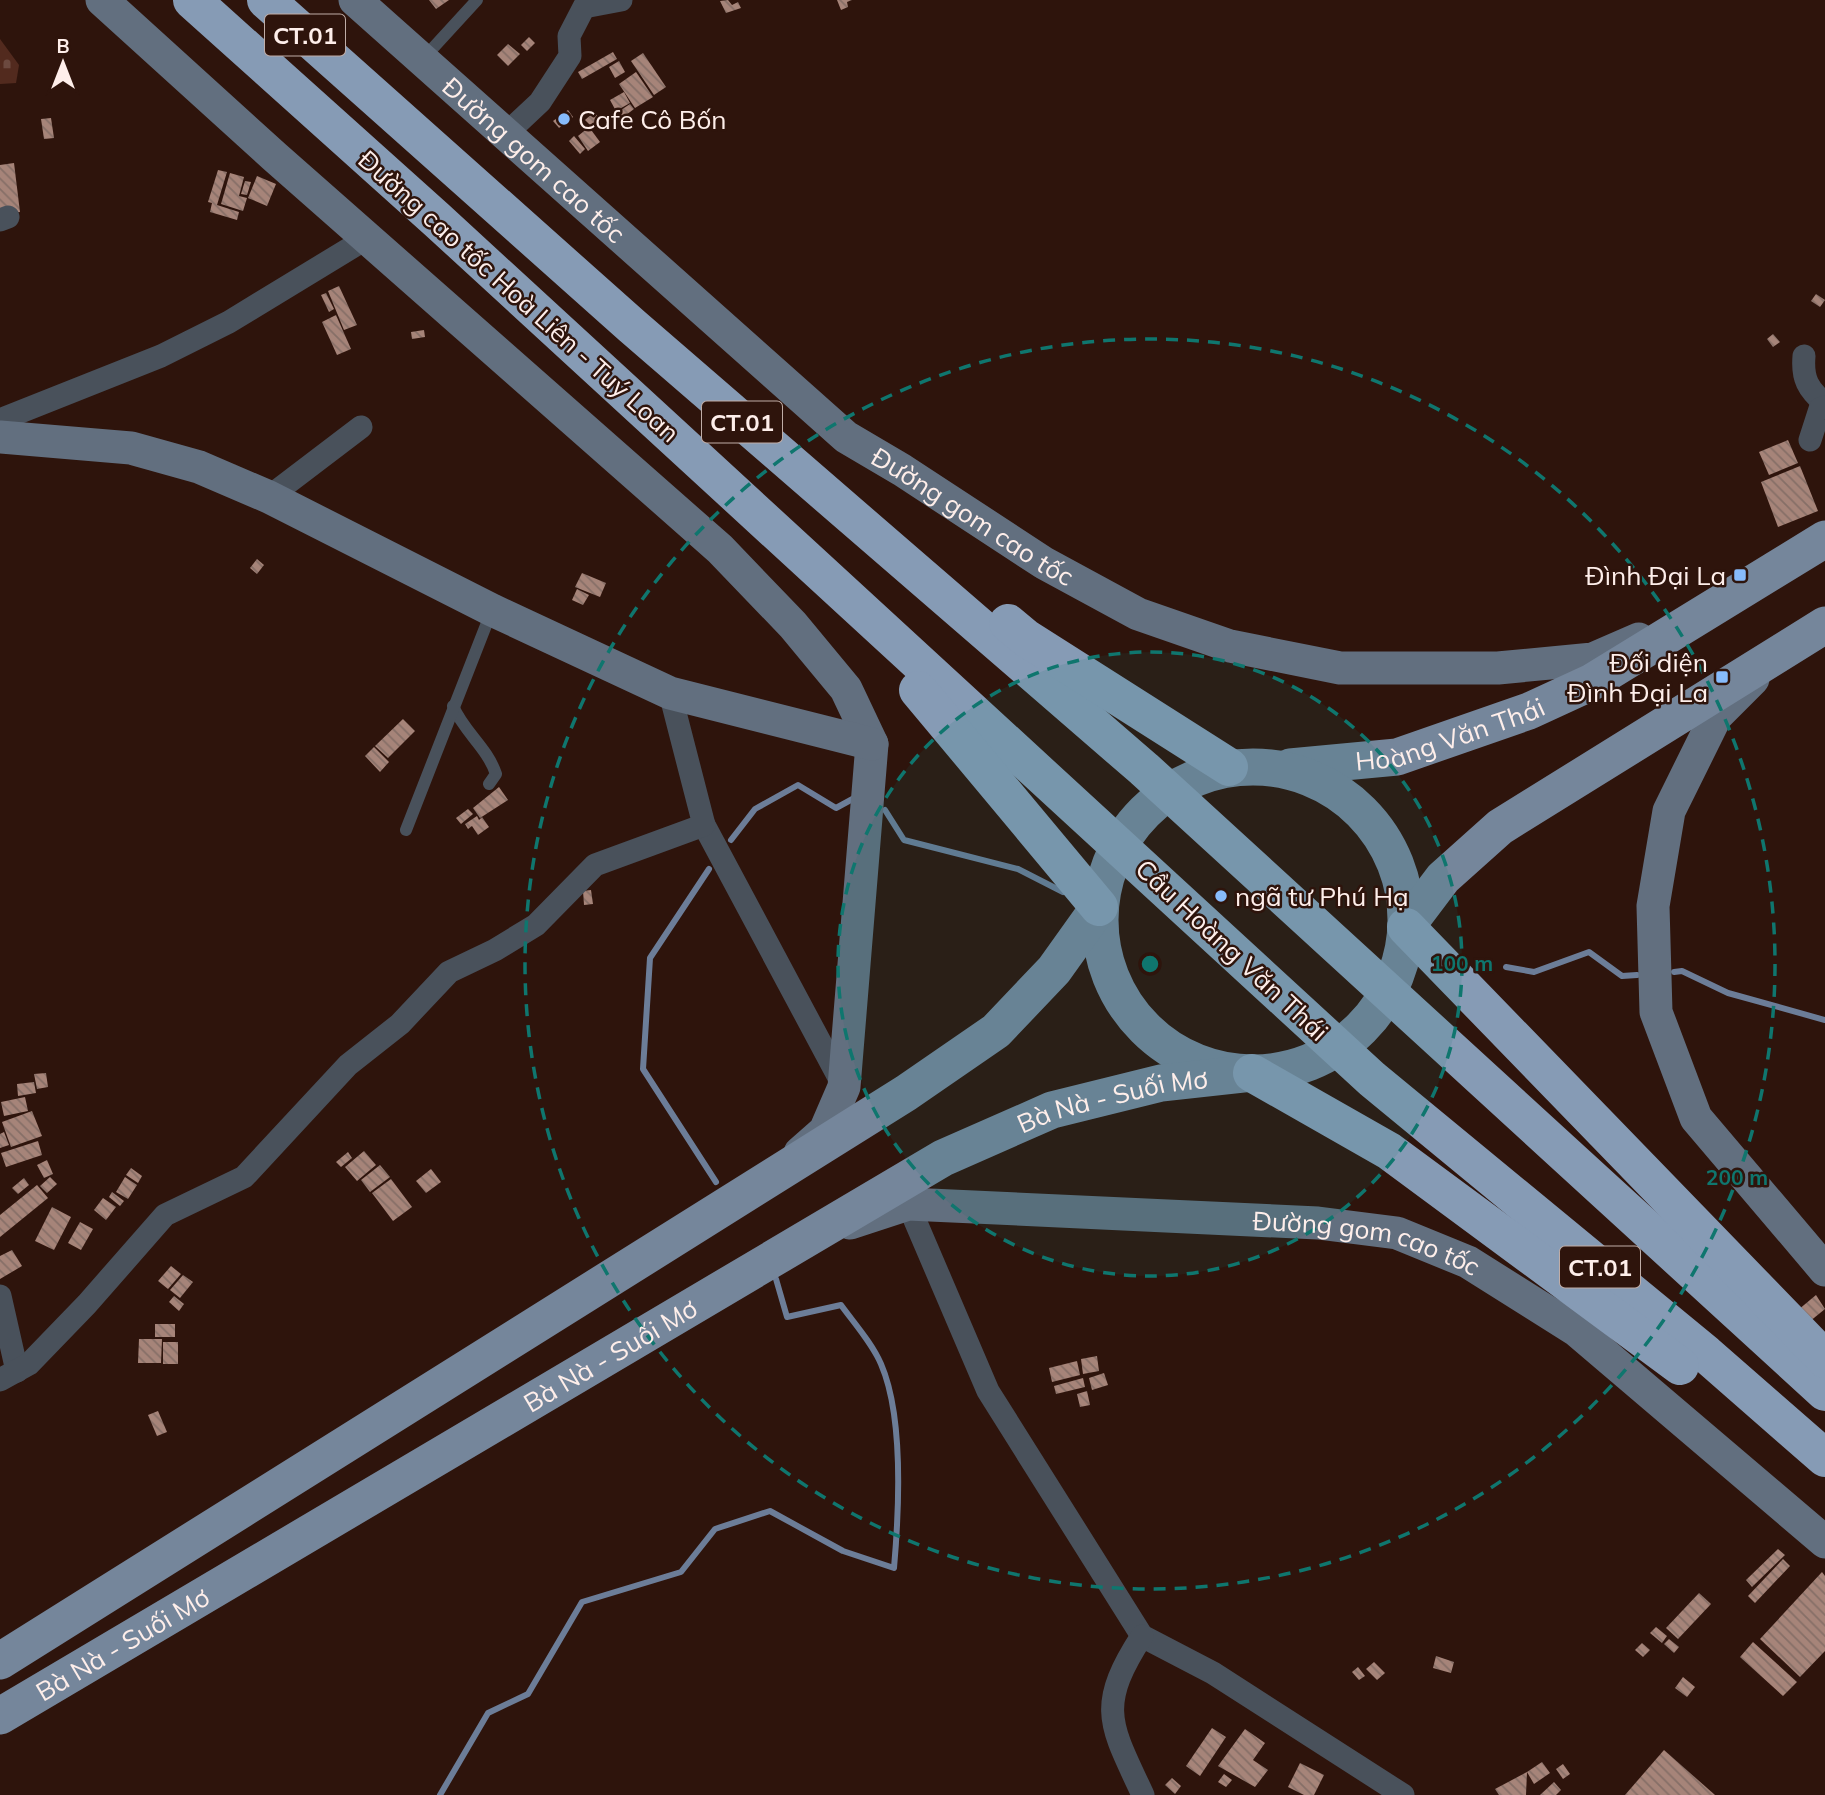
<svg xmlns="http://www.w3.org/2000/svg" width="1825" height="1795" font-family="Mulish,sans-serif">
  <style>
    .cemetery { fill: url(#cemetery-stones) }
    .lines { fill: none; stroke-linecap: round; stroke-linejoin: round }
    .stream { stroke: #6c7d98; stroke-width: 6 }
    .building { fill: url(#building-back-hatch) }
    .lane { stroke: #49515b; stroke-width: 12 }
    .street { stroke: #49515b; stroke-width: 23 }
    .secondary { stroke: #626f7f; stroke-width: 33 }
    .primary { stroke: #75869b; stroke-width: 37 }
    .highway { stroke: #869bb5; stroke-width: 38 }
    .ring { fill: none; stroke: #0f766e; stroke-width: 3.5; stroke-dasharray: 12 9 }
    .poi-dot { fill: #87bbfb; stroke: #2e140c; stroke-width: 2.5 }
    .labels { text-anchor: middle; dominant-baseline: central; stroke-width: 5; stroke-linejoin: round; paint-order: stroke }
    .shield { fill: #2e140c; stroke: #c0ada7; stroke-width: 2 }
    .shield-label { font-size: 24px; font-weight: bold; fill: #feeeea }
    .poi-label { font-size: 26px; fill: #feeeea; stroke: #2e140c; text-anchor: start }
    .street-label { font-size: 26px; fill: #feeeea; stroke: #2e140c }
    .centre { fill: #0f766e; stroke: #2e140c; stroke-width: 3.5 }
    .ring-label { font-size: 21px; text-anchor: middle; font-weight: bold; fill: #0f766e; stroke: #2e140c; stroke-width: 5; stroke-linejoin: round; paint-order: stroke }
  </style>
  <defs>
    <pattern id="cemetery-stones" width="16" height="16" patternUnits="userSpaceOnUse" patternTransform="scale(1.75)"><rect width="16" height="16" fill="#522a1e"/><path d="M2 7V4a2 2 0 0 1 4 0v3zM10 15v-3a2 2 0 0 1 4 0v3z" fill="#6c493f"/></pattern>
    <pattern id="building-back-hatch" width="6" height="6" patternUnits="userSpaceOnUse" patternTransform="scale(1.75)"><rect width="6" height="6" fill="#a68479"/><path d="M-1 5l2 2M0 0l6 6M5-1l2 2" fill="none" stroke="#866f67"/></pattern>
  </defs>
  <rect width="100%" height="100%" fill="#2e140c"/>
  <!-- cemetery -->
  <polygon class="cemetery" points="0,39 19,65 16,83 0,84"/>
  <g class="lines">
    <!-- stream -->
    <g class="stream">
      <polyline points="885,810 904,840 1018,869 1063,892"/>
      <polyline points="731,840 755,809 798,785 836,808 858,796"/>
      <polyline points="709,869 650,958 643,1069 716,1182"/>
      <polyline points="1506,967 1534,972 1589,952 1622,976 1637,975"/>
      <polyline points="1674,972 1682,971 1728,993 1825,1020"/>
      <path d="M440,1795L488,1713L528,1694L582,1602L681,1572L715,1529L770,1511L843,1551L894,1568C899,1511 904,1417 881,1364C872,1343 854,1323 841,1305L787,1317L776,1279"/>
    </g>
  </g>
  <!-- building -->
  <g class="building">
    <polygon points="429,0 449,0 436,9"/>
    <polygon points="728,0 732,5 738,2 741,8 726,13 720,1"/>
    <polygon points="837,0 852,0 847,2 848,7 841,10"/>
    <polygon points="529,37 535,43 527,51 521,45"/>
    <polygon points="508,44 520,54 508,66 497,55"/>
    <polygon points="613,52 617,59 582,79 578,72"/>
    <polygon points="643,53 666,87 654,95 631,61"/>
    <polygon points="619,61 625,72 615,78 609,67"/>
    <polygon points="636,72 653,97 635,108 619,84"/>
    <polygon points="624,92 630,103 616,111 610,100"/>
    <polygon points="630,104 634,109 622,118 618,112"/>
    <polygon points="568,110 573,117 559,128 553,121"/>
    <polygon points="594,112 599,118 591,126 585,120"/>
    <polygon points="51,118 54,138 44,139 41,119"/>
    <polygon points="589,127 600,142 588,151 578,136"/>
    <polygon points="574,136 585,149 580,154 569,141"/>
    <polygon points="14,163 20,212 0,214 0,165"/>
    <polygon points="218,170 227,172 217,205 239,212 237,220 210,212 212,203 208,202"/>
    <polygon points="230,173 244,177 239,196 247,198 243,211 221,204"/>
    <polygon points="257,176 276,184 267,206 248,198"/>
    <polygon points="245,181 251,182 247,195 241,194"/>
    <polygon points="339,286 357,325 344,330 328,291"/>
    <polygon points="326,293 334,309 329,312 321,295"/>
    <polygon points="1816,294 1825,300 1820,307 1811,301"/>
    <polygon points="336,315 351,349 337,355 322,322"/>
    <polygon points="424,330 425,337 412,339 411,332"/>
    <polygon points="1773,334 1780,342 1773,347 1767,339"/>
    <polygon points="1788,440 1798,463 1769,475 1759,452"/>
    <polygon points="1800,466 1818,511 1778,527 1761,482"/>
    <polygon points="257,559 264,565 257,574 250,568"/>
    <polygon points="582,573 606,583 600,597 575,587"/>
    <polygon points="577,589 589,595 583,605 572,600"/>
    <polygon points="403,719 415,731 388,758 375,746"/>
    <polygon points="374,747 389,762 380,772 365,756"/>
    <polygon points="499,787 508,800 480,818 473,808"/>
    <polygon points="468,809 473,814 461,824 456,818"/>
    <polygon points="477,816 479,820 482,817 489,827 478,835 472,826 468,829 465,824"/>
    <polygon points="591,890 593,904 584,905 583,891"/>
    <polygon points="46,1073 48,1087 37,1089 34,1074"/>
    <polygon points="34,1082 36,1093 18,1096 17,1084"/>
    <polygon points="25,1097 28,1111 4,1116 1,1102"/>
    <polygon points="32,1111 42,1136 11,1147 2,1122"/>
    <polygon points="4,1132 9,1145 0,1148 0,1134"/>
    <polygon points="38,1141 42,1155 6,1167 1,1153"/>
    <polygon points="364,1151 376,1165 357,1181 345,1167"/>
    <polygon points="348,1152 352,1158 341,1167 336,1162"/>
    <polygon points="47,1160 53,1174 44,1178 37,1165"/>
    <polygon points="380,1165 390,1177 370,1192 361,1180"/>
    <polygon points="131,1168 142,1176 138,1183 126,1175"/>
    <polygon points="431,1169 441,1182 426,1193 416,1181"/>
    <polygon points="50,1177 57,1184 47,1193 40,1186"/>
    <polygon points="125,1177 137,1185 128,1199 116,1192"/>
    <polygon points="24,1178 29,1185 18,1194 12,1188"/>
    <polygon points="391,1179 412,1207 393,1221 372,1193"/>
    <polygon points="37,1185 48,1198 0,1237 0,1215"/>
    <polygon points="112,1192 124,1201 120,1206 109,1197"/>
    <polygon points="103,1198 116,1207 106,1220 94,1210"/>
    <polygon points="52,1207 71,1217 54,1250 35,1241"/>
    <polygon points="80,1222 93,1229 81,1250 68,1243"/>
    <polygon points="12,1250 22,1266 0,1279 0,1256"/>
    <polygon points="171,1266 181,1274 168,1289 158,1281"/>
    <polygon points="183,1275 193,1282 180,1298 170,1290"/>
    <polygon points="1816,1295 1825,1309 1809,1322 1798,1310"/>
    <polygon points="174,1296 184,1304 179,1311 169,1302"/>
    <rect x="155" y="1324" width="20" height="13"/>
    <polygon points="139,1339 162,1339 161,1363 138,1363"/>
    <rect x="163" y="1342" width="15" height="22"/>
    <polygon points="1097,1356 1099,1371 1083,1374 1081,1359"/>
    <polygon points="1077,1361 1080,1375 1052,1382 1049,1368"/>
    <polygon points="1104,1373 1108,1385 1092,1390 1089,1378"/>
    <polygon points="1083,1378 1085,1387 1056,1394 1054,1386"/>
    <polygon points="1087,1391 1090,1405 1080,1407 1077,1394"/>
    <polygon points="158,1411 167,1432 157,1436 148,1415"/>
    <polygon points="1778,1549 1785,1555 1752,1587 1746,1580"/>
    <polygon points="1783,1559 1790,1566 1755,1603 1748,1596"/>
    <polygon points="1822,1572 1825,1576 1825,1651 1800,1677 1760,1639"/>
    <polygon points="1699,1593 1711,1604 1678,1639 1666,1628"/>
    <polygon points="1656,1627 1667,1636 1662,1643 1650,1633"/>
    <polygon points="1669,1639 1679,1647 1674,1653 1664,1644"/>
    <polygon points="1753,1642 1797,1682 1783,1696 1740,1657"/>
    <polygon points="1642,1643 1650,1650 1643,1657 1635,1650"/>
    <polygon points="1436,1656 1454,1662 1451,1673 1433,1668"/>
    <polygon points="1374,1662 1385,1673 1377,1680 1366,1669"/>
    <polygon points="1358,1667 1365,1676 1359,1680 1352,1672"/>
    <polygon points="1683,1677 1695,1687 1687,1697 1675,1688"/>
    <polygon points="1212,1728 1226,1737 1200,1776 1186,1766"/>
    <polygon points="1245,1729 1265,1743 1253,1760 1268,1770 1255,1787 1218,1766"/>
    <polygon points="1664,1750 1715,1795 1625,1795"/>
    <polygon points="1542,1762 1550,1773 1534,1784 1527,1772"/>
    <polygon points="1300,1763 1324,1775 1314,1795 1304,1795 1288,1787"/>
    <polygon points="1563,1764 1570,1774 1563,1779 1556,1769"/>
    <polygon points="1527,1772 1526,1795 1499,1795 1495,1789"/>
    <polygon points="1224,1774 1232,1780 1226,1787 1218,1782"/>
    <polygon points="1172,1778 1181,1786 1175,1794 1165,1785"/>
    <polygon points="1554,1782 1561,1790 1556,1795 1540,1795"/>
  </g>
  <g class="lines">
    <!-- lane -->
    <g class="lane">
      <polyline points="422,60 477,0"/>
      <path d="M453,706C464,732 487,747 496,774L489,784"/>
      <polyline points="406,830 492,610"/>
    </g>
    <!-- street -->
    <g class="street">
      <polyline points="506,134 540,102 570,56 569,36 584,7 621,0"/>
      <polyline points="0,220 8,217"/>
      <path d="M1804,356C1802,379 1808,389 1825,404"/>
      <polyline points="0,420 161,356 229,322 367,238"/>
      <polyline points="1810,440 1820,409 1825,407"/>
      <polyline points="269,497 361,427"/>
      <polyline points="704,825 843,1085"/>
      <polyline points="908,1204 988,1391 1142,1636 1213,1673 1403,1795"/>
      <polyline points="0,1296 17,1371"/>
      <polyline points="0,1380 29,1364 87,1304 165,1215 244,1177 348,1065 400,1024 449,972 495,950 536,925 595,865 704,825 670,693"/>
      <path d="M1142,1636C1096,1707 1110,1724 1143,1795"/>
    </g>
    <!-- secondary -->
    <g class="secondary">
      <polyline points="102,0 275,157 720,549 793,625 846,689 872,744 844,1087 825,1131 800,1153"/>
      <path id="s1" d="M355,0L846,437L902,470L1044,563L1138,614L1230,646L1340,668H1498L1593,659L1639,639"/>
      <polyline points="0,437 131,448 199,467 269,497 492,610 670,693 872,744"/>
      <polyline points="1753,679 1716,716 1669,811 1653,906 1656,1012 1696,1118 1825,1270"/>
      <path id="s2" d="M850,1223L908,1204L1318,1223L1397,1233L1468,1262L1576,1330L1825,1542"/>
    </g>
    <!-- primary -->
    <g class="primary">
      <path id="s3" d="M1290,767L1397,757L1529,711L1592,682L1825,539"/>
      <circle cx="1253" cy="920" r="153"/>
      <polyline points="1406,927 1443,878 1500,827 1825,625"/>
      <polyline points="0,1661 906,1093 996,1031 1054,970 1099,907"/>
      <path id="s4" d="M0,1716L943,1158L1052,1110L1161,1083L1252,1073"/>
    </g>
    <!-- highway -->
    <g class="highway">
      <polyline points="192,0 436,219 1372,1079 1706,1354 1825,1458"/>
      <polyline points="266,0 632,326 1144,769 1825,1392"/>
      <polyline points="1008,623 1026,638 1229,767"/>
      <polyline points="918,690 1099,907"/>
      <polyline points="1406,927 1825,1359"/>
      <polyline points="1252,1073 1389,1151 1680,1366"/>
    </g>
  </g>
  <!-- distance rings -->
  <circle cx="1150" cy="964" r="312" fill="#0f766e" fill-opacity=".12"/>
  <g class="ring">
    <circle cx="1150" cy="964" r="312"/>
    <circle cx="1150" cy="964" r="625"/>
  </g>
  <!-- markers -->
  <g class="poi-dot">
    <circle cx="564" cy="119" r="7"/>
    <rect x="1733" y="568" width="14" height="14" rx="3.5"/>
    <rect x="1715" y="670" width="14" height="14" rx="3.5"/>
    <circle cx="1221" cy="896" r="7"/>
  </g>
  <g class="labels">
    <!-- shield labels -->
    <g class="shield">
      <rect x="265" y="14.5" width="80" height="41" rx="5"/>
      <rect x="702" y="401.5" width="80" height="41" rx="5"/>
      <rect x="1560" y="1246.5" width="80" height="41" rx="5"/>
    </g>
    <g class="shield-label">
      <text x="305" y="35">CT.01</text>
      <text x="742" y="422">CT.01</text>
      <text x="1600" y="1267">CT.01</text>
    </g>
    <!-- poi labels -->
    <g class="poi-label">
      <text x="578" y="119">Cafe Cô Bốn</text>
      <text x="1726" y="575" text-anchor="end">Đình Đại La</text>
      <text x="1708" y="662" text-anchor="end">Đối diện<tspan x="1708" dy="30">Đình Đại La</tspan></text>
      <text x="1235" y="896">ngã tư Phú Hạ</text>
    </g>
    <!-- street labels -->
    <g class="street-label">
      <text stroke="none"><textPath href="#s1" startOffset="240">Đường gom cao tốc</textPath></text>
      <text transform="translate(519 296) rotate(42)">Đường cao tốc Hoà Liên - Tuý Loan</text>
      <text stroke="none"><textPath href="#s1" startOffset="807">Đường gom cao tốc</textPath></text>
      <text stroke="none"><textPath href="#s3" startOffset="164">Hoàng Văn Thái</textPath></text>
      <text transform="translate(1232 950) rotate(43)">Cầu Hoàng Văn Thái</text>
      <text stroke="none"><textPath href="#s4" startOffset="1276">Bà Nà - Suối Mơ</textPath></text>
      <text stroke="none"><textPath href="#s2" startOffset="523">Đường gom cao tốc</textPath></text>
      <text stroke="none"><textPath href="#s4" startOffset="709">Bà Nà - Suối Mơ</textPath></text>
      <text stroke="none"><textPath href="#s4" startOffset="142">Bà Nà - Suối Mơ</textPath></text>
    </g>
  </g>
  <circle cx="1150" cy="964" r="10" class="centre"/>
  <g class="ring-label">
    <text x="1462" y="971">100 m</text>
    <text x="1737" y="1185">200 m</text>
  </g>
  <!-- north arrow -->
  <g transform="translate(63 63)" stroke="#2e140c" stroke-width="5" paint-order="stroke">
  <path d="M0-5L12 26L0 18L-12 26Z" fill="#feeeea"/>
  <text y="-10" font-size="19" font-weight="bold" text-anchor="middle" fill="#feeeea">B</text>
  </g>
</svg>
